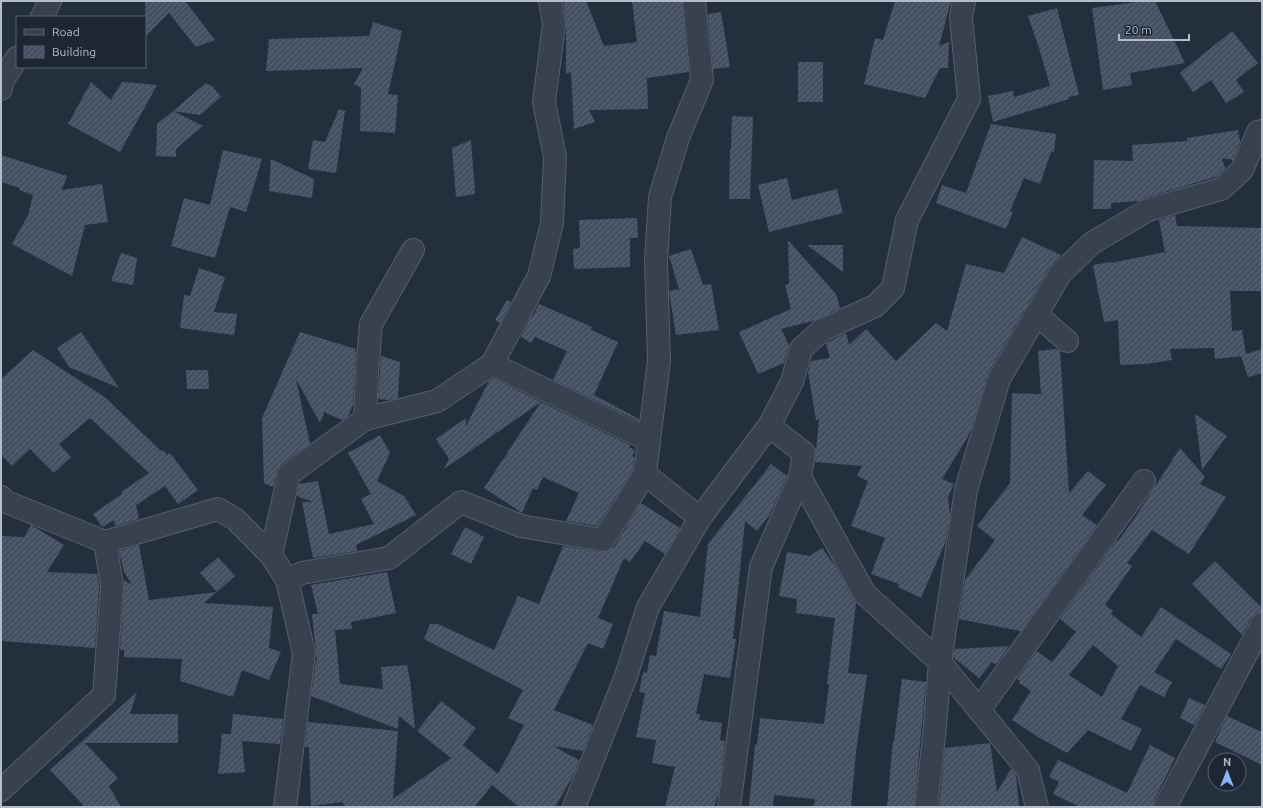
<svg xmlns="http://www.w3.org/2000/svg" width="1263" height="808" font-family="Ubuntu,sans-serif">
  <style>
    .building { fill: url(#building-hatch); fill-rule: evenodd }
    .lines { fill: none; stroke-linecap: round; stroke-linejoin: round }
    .minor-casing { stroke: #565f6c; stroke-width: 24 }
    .minor { stroke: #38414e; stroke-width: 22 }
  </style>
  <defs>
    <pattern id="building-hatch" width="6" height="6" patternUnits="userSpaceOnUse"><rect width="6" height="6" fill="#455162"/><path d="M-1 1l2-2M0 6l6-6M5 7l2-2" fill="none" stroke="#5d6877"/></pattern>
  </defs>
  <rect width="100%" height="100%" fill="#242f3e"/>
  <!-- building -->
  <g class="building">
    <polygon points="145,1 185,1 215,40 196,47 169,13 145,37"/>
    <polygon points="563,1 586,1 604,46 637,42 632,1 682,1 689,72 647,78 648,109 589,110 595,122 574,129 571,72 566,74 566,22"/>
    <polygon points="895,1 951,1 939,46 949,42 948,68 940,68 925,98 864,84 875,38 883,40"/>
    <polygon points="1144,1 1155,1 1185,63 1130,73 1132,85 1103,90 1092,8"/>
    <polygon points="1057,8 1079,95 1068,97 1069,99 993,122 988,96 1013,91 1014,97 1050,86 1039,48 1028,16"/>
    <polygon points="721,12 730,67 713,69 708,14"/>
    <polygon points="373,22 402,31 388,94 398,95 395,133 360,131 361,88 354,84 363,68 266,71 269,39 369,36"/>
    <polygon points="1232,31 1258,63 1236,80 1244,92 1226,103 1211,80 1193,92 1180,73"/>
    <rect x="798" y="62" width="25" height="40"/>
    <polygon points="91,82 111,100 122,82 157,85 120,152 68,124"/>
    <polygon points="206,83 213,87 221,97 200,115 173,111"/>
    <polygon points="339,109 345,111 336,173 308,169 313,140 325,142"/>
    <polygon points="173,111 203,126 176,149 176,157 156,156 157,124"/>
    <polygon points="732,116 753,117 750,199 729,199 730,149 731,149"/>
    <polygon points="991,124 1056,134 1054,152 1051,152 1040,184 1024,178 1010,211 1013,212 1006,229 936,203 942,185 966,193"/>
    <polygon points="1238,130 1240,142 1233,160 1222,158 1225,168 1215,177 1145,198 1139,201 1111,203 1111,209 1093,209 1094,160 1133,161 1132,145 1187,141 1187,138"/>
    <polygon points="471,140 475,194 456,197 452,148"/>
    <polygon points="223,150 262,159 246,212 230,207 215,258 171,246 184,198 210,205"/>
    <polygon points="1,155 67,176 62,190 102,184 108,222 85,225 72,276 12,244 28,215 33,195 19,190 20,188 1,182"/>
    <polygon points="271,159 314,179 312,198 269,191"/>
    <polygon points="787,178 792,200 837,189 843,213 769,232 758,185"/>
    <polygon points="1175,215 1177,226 1262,228 1262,291 1230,291 1232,331 1242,330 1246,354 1262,349 1262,373 1248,377 1241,356 1243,356 1215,359 1214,348 1170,349 1172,360 1146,364 1120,365 1118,320 1104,322 1093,265 1111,262 1111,263 1165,252 1159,220"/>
    <polygon points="637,218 638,238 630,238 630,267 574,269 573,249 580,248 579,220"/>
    <polygon points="1022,237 1061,255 1049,268 988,373 972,427 967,438 942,479 954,484 948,497 950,516 945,543 921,598 898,587 899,584 871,574 885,538 851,526 868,481 857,476 862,466 815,462 819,419 816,420 808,372 811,361 830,358 826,343 846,333 849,345 866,329 896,361 936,323 947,331 966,264 1004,273"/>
    <polygon points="788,240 836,294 840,308 813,321 781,329 789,345 784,363 758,374 739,332 791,309 785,285 789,284"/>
    <polygon points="807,245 843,245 843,272"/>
    <polygon points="691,249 703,285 711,284 719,330 676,335 669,291 679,289 669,256"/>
    <polygon points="121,253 137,258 133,285 111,281"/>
    <polygon points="199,268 225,277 214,312 237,314 234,335 180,328 184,295 190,296"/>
    <polygon points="507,300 511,302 500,323 495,320"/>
    <polygon points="539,304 592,327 591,330 618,342 594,395 639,419 639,421 553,380 567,351 535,337 531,343 521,337 532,315 533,316"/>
    <polygon points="81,332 119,388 69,367 57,348"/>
    <polygon points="300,332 356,349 353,405 348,416 342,420 326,413 325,411 320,423 296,379 310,444 281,464 277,471 273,487 264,483 262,418"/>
    <polygon points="1057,349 1060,351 1069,493 1088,471 1106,485 1082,515 1097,525 1021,631 959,619 965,580 995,540 977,526 1010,483 1012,393 1041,394 1038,351"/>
    <polygon points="33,350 106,398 161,451 163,450 167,455 170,453 198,490 178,504 165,486 136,505 139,519 115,526 114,520 102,527 93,514 122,494 121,492 149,473 90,418 59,444 71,457 54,473 30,449 12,466 1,455 1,379"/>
    <polygon points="381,356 400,362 398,398 390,400 378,399"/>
    <polygon points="186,370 208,370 209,389 187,389"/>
    <polygon points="493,378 541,402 444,469 449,459 436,439 466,418 466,426 489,381"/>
    <polygon points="541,402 630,445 629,447 635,450 632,456 634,457 633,470 597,526 566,521 579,493 543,477 537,490 533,488 522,513 484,488"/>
    <polygon points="1195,414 1227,436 1202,470"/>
    <polygon points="380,435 390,453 377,481 404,496 416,515 356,545 357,551 313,558 302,502 313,502 297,496 299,484 318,481 329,534 374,524 361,499 371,494 348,453"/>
    <path d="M1180,448L1205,477L1200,484L1226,497L1189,554L1152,530L1127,563L1132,566L1105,605L1113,611L1111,614L1141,637L1161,607L1231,654L1221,669L1176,639L1154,672L1172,682L1164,697L1140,685L1121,719L1142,729L1131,751L1088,730L1067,753L1038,737L1012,720L1031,691L1019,683L1020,681L1017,679L1037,651L1052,662L1076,632L1060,619L1117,540L1118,541L1134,519ZM1093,645L1118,666L1102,697L1069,675Z"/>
    <polygon points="771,464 787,476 770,514 757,531 745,521 733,639 736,639 730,678 704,674 696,714 700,714 699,720 722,723 720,740 725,741 719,791 714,807 665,807 675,767 652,763 656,740 636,737 645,693 639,692 643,672 647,673 650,655 656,656 664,611 700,617 708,544"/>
    <polygon points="641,503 680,528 665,554 645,541 630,562 624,558 598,618 613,624 603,649 588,643 554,710 593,725 583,751 553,746 579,760 573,776 555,807 519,807 492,785 493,784 474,807 344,807 343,802 311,806 309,747 305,747 308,722 398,731 393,799 451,758 417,731 441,701 476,728 463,745 498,774 524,725 508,718 523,690 424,639 430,624 438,624 494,650 518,596 539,604 563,546 601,552 608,551 614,547"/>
    <polygon points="31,525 64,545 47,572 97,574 99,587 95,648 1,641 1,536 24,537"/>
    <polygon points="465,527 484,537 471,564 451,554"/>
    <polygon points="139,545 149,600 217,592 204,603 273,607 269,648 281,652 269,680 242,670 233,697 180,681 182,659 124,657 124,650 120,650 124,587 124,580 132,585 124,572 119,551"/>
    <polygon points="822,548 836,567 856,603 848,673 867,675 856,752 851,807 814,807 815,799 774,795 773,807 749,807 755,744 757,745 760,718 824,724 829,684 827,684 835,618 796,613 797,599 779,596 787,552 810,556"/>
    <polygon points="218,557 235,576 217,592 200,573"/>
    <polygon points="1215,561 1262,608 1262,612 1256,613 1251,618 1242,635 1192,584"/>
    <polygon points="387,572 396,613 351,622 352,629 335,630 340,684 383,689 381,667 407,665 410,680 415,729 399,716 398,729 311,696 316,661 317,661 312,614 318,614 311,585"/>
    <polygon points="1009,646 996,665 992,662 979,678 953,657 955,649"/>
    <polygon points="902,679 926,682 914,807 887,807 893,741 894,741"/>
    <polygon points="137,692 130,714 178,714 178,743 85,743 118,778 109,786 121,807 85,807 50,770"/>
    <polygon points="1189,698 1205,705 1194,725 1180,718"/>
    <polygon points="233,714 283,719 280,744 242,741 245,772 218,774 222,734 231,734"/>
    <polygon points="1227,716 1262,732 1262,765 1215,742"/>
    <polygon points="990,743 997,792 1011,769 1016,775 1019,806 939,807 945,748"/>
    <polygon points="1150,745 1175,758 1154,801 1153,807 1080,807 1053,794 1059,782 1049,777 1058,760 1127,793"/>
  </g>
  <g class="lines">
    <defs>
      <g id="minor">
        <polyline points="42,17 50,1"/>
        <polyline points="1,89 3,80 17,58"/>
        <polyline points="1036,314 1067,341"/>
        <polyline points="492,364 649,440 645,474 700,518"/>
        <polyline points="365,419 437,401 492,364 539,276 552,223 555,157 544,102 554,24 550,1"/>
        <polyline points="769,426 804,453 800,477 865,594 940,662 1028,770 1037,807"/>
        <polyline points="649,440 659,361 656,261 660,197 678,138 702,80 694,1"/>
        <polyline points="1,497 4,501 105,542 218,509 235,519 271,555 287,580 304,653 285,807"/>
        <polyline points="271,555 289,474 365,419 367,372 371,324 413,250"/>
        <polyline points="287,580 302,573 389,558 461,502 521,526 603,540 645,474"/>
        <polyline points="979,710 1144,481"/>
        <polyline points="1,790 104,695 112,586 105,542"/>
        <polyline points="574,807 626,676 648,607 700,518 769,426 792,382 801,349 822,330 875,306 893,288 907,220 969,99 961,17 964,1"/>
        <polyline points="729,807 761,567 800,477"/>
        <polyline points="926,807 934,737 940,662 966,490 999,379 1060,274 1092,243 1148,210 1221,189 1242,170 1258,132 1262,131"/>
        <polyline points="1165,807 1262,624"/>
      </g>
    </defs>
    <!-- minor casing -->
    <use href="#minor" class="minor-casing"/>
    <!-- minor -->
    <use href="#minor" class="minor"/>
  </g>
  <!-- border -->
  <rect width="1263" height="808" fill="none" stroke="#b4bcc9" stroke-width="4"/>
  <!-- legend -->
  <rect x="16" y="16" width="130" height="52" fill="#1d2633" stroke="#59626f"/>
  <rect x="24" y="29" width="20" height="6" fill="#38414e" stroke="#59626f"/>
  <text x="52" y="36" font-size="12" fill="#b4bcc9">Road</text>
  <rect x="24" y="46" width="20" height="12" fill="url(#building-hatch)" stroke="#59626f"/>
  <text x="52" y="56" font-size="12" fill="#b4bcc9">Building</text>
  <!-- north arrow -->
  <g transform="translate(1227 772)"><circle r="19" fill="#1d2633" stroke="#59626f"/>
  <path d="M0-3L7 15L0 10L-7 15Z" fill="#8ab4f8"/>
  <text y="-6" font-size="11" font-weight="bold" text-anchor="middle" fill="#b4bcc9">N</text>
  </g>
  <!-- scale -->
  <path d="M1119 34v6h70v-6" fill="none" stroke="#b4bcc9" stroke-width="2"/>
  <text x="1125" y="34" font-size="12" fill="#b4bcc9" stroke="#1d2633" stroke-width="3" paint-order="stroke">20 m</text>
</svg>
